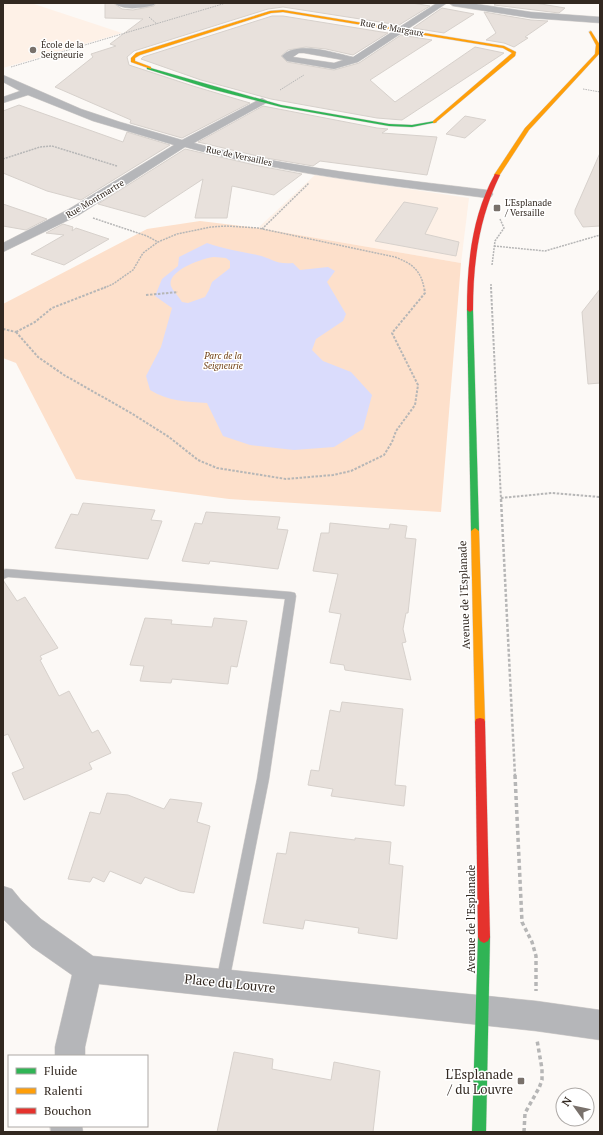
<svg xmlns="http://www.w3.org/2000/svg" width="603" height="1135" font-family="'PT Serif',serif">
  <style>
    .built { fill: #fef1e7 }
    .green { fill: #fde0cb }
    .water { fill: #dadcfc; fill-rule: evenodd }
    .building { fill: #e8e1dc; stroke: #d7d1cc }
    .lines { fill: none; stroke-linecap: round; stroke-linejoin: round }
    .lane-casing { stroke: #d7d3d0; stroke-width: 1 }
    .street-casing { stroke: #d7d3d0; stroke-width: 1 }
    .fast-casing { stroke: #d7d3d0; stroke-width: 1 }
    .slow-casing { stroke: #d7d3d0; stroke-width: 1 }
    .jam-casing { stroke: #d7d3d0; stroke-width: 1 }
    .path-far4 { stroke: #b6b6b6; stroke-width: 1; stroke-dasharray: 1.5 1; stroke-linecap: butt }
    .path-far3 { stroke: #b6b6b6; stroke-width: 1.5; stroke-dasharray: 2 1; stroke-linecap: butt }
    .path-far2 { stroke: #b6b6b6; stroke-width: 2; stroke-dasharray: 2.5 1.5; stroke-linecap: butt }
    .path-far1 { stroke: #b6b6b6; stroke-width: 2.5; stroke-dasharray: 3 2; stroke-linecap: butt }
    .path { stroke: #b6b6b6; stroke-width: 3.5; stroke-dasharray: 4 3; stroke-linecap: butt }
    .lane { fill: #b5b6b9; fill-rule: evenodd }
    .street { fill: #b5b6b9; fill-rule: evenodd }
    .fast { fill: #30b455; fill-rule: evenodd }
    .slow { fill: #ff9f0a; fill-rule: evenodd }
    .jam { fill: #e5322d; fill-rule: evenodd }
    .poi-dot { fill: #79716b; stroke: #fff; stroke-width: 1.5 }
    .labels { text-anchor: middle; dominant-baseline: central; stroke-width: 3; stroke-linejoin: round; paint-order: stroke }
    .far-street-label { font-size: 9px; fill: #322820; stroke: #fff }
    .far-poi-label { font-size: 9px; fill: #322820; stroke: #fff; text-anchor: start }
    .far-park-label { font-size: 9px; font-style: italic; fill: #6f3f14; stroke: #fff }
    .street-label { font-size: 11px; fill: #322820; stroke: #fff }
    .near-street-label { font-size: 13px; fill: #322820; stroke: #fff }
    .near-poi-label { font-size: 13px; fill: #322820; stroke: #fff; text-anchor: end }
  </style>
  <rect width="100%" height="100%" fill="#fcf9f6"/>
  <!-- built -->
  <g class="built">
    <polygon points="3,3 31,3 122,33 3,68"/>
    <polygon points="315,175 469,198 461,263 258,228"/>
  </g>
  <!-- green -->
  <polygon class="green" points="200,221 258,228 461,263 441,512 229,499 76,479 16,363 3,358 3,304 147,229"/>
  <!-- water -->
  <path class="water" d="M207,243C223,249 240,251 257,255C272,258 276,265 293,263L300,270L328,267L335,271L327,282L346,314L343,321L316,339L312,350L323,361L351,372L372,395L363,429L334,447L294,450L250,445L223,436L207,403C186,402 168,401 150,390L146,376L161,347L172,308L155,296L162,279L178,266L179,257ZM214,257L226,258L230,261V268L212,282L209,290L205,297L188,303L182,302C179,297 173,291 171,286C166,271 203,258 214,257Z"/>
  <!-- building -->
  <g class="building">
    <polygon points="105,3 113,3 122,9 133,10 154,6 156,3 412,3 430,6 399,25 283,7 268,9 134,51 127,57 129,65 193,86 250,103 182,138 130,123 131,120 55,87 93,57 91,54 116,46 110,44 143,19 105,18"/>
    <polygon points="497,3 535,3 565,8 559,13 494,5"/>
    <polygon points="442,8 474,14 444,33 413,28"/>
    <polygon points="484,12 531,20 548,21 525,37 528,38 514,47 504,43 486,40 496,33"/>
    <polygon points="272,16 283,16 388,33 353,55 326,49 306,47 288,50 281,56 287,62 334,70 359,63 401,35 432,40 370,80 395,102 475,47 504,53 402,120 377,118 271,99 201,80 141,59 143,57"/>
    <polygon points="19,105 123,142 127,132 170,145 81,200 47,191 3,173 3,111"/>
    <polygon points="263,106 377,128 388,129 382,133 437,137 427,175 320,161 313,166 266,158 198,142"/>
    <polygon points="465,116 486,120 465,138 446,134"/>
    <polygon points="185,149 259,166 302,174 274,195 232,186 227,218 195,218 203,179 145,217 98,204"/>
    <polygon points="600,153 600,226 583,227 575,214 575,210"/>
    <polygon points="404,202 438,208 425,234 459,242 456,256 375,241"/>
    <polygon points="3,204 47,219 26,230 3,226"/>
    <polygon points="63,224 73,227 72,231 76,228 109,239 64,265 31,254 64,235 46,233"/>
    <polygon points="600,289 600,383 588,384 582,312"/>
    <polygon points="83,503 155,510 151,520 162,521 148,559 55,548 71,514 78,515"/>
    <polygon points="206,512 280,517 277,529 288,530 278,569 210,561 209,564 182,561 195,523 202,524"/>
    <polygon points="330,523 389,529 390,524 407,526 405,538 416,539 408,613 406,613 403,629 406,642 402,643 411,680 345,670 344,665 330,663 341,614 329,612 338,574 313,571 321,533 329,533"/>
    <polygon points="3,580 17,601 25,597 58,648 40,656 42,659 40,660 59,696 69,691 92,733 98,730 111,753 89,763 92,769 24,800 12,773 24,768 8,734 3,736"/>
    <polygon points="145,618 172,620 171,624 212,627 214,618 247,621 237,667 231,666 228,684 172,679 171,683 140,681 144,666 130,665"/>
    <polygon points="342,702 403,709 395,785 406,786 404,806 331,796 333,789 308,785 311,770 319,771 330,710 340,712"/>
    <polygon points="107,793 128,795 164,809 170,799 202,803 197,822 210,826 194,893 180,891 145,877 141,884 110,871 104,882 93,877 90,882 68,879 90,812 100,814"/>
    <polygon points="290,832 355,840 355,838 391,842 389,864 403,866 397,939 358,933 359,928 305,920 303,929 263,923 277,853 286,854"/>
    <polygon points="234,1052 273,1059 272,1069 331,1080 334,1062 380,1071 373,1132 217,1132"/>
  </g>
  <g class="lines">
    <defs>
      <polygon id="lane" points="6,569 291,592 295,593 296,596 269,779 228,987 223,989 218,987 216,982 257,779 285,599 8,577 3,579 3,570"/>
      <g id="street">
        <path d="M114,3H155L154,5C142,8 124,11 114,3Z"/>
        <path d="M437,3H447L358,62L334,69L287,61L282,56C297,40 334,53 353,57ZM299,53H304L343,60L334,63L293,57Z"/>
        <polygon points="449,3 470,3 531,12 600,17 600,23 531,18 453,6"/>
        <path d="M3,75L81,109L120,122L182,140L262,98L267,101L266,103L194,143C289,168 389,178 487,190L491,191L493,194L491,197L487,198C386,185 284,174 185,147L79,215L3,252V243L69,209L174,145L93,121L28,95L3,103V97L20,91L3,82Z"/>
        <polygon points="3,886 12,889 21,900 41,919 93,956 536,1001 600,1010 600,1040 536,1031 99,984 85,1047 85,1056 55,1056 55,1047 72,975 32,947 3,919"/>
        <polygon points="50,1126 82,1126 83,1132 51,1132"/>
      </g>
      <g id="fast">
        <polygon points="147,67 281,105 389,124 412,125 435,121 437,122 412,127 389,126 281,107 211,89 147,69"/>
        <polygon points="470,308 473,310 479,531 475,534 471,531 467,310"/>
        <polygon points="484,931 488,933 490,937 486,1132 472,1132 478,937 480,933"/>
      </g>
      <g id="slow">
        <polygon points="283,10 504,46 516,52 515,56 435,123 433,123 433,121 512,53 503,48 283,12 271,13 140,55 135,58 135,61 151,67 151,69 131,62 131,58 136,53 270,11"/>
        <polygon points="591,31 600,45 599,54 529,130 499,176 495,176 494,175 525,128 595,54 596,45 589,32"/>
        <polygon points="475,528 479,531 485,722 484,725 480,726 476,725 475,722 471,531"/>
      </g>
      <g id="jam">
        <path d="M495,174L500,175C479,218 473,262 473,310L470,312L467,310C467,264 472,215 495,174Z"/>
        <polygon points="480,718 484,719 485,722 490,937 488,941 484,943 480,941 478,937 475,722 476,719"/>
      </g>
    </defs>
    <!-- lane casing -->
    <use href="#lane" class="lane-casing"/>
    <!-- street casing -->
    <use href="#street" class="street-casing"/>
    <!-- fast casing -->
    <use href="#fast" class="fast-casing"/>
    <!-- slow casing -->
    <use href="#slow" class="slow-casing"/>
    <!-- jam casing -->
    <use href="#jam" class="jam-casing"/>
    <!-- path-far4 -->
    <g class="path-far4">
      <polyline points="149,17 157,24"/>
      <polyline points="11,67 226,3"/>
      <polyline points="583,89 600,92"/>
      <polyline points="280,90 304,75"/>
    </g>
    <!-- path-far3 -->
    <g class="path-far3">
      <polyline points="3,159 40,147 52,146 117,166"/>
      <polyline points="93,218 147,236 158,242"/>
      <polyline points="262,229 309,183"/>
      <polyline points="494,246 545,251 600,235"/>
      <polyline points="492,265 495,241 504,228 500,219"/>
      <polyline points="491,284 491,288"/>
      <path d="M104,288L113,284L133,270L143,253L158,242L177,234L211,227L227,226L258,228L395,257C411,263 421,270 424,288"/>
    </g>
    <!-- path-far2 -->
    <g class="path-far2">
      <polyline points="491,287 501,500"/>
      <polyline points="146,295 178,292"/>
      <polyline points="3,329 16,332"/>
      <polyline points="16,332 38,357 64,375 131,413 169,437 198,460 217,468 286,479 333,475 351,471 384,455 392,442 396,431 415,405 418,385 392,333 425,293 424,287"/>
      <polyline points="16,332 35,322 52,308 106,287"/>
      <polyline points="501,498 552,493 600,497"/>
    </g>
    <!-- path-far1 -->
    <polyline class="path-far1" points="501,499 515,776"/>
    <!-- path -->
    <g class="path">
      <polyline points="515,775 522,922 532,942 536,956 536,991"/>
      <polyline points="524,1132 525,1113 539,1088 542,1080 542,1069 537,1040"/>
    </g>
    <!-- lane -->
    <use href="#lane" class="lane"/>
    <!-- street -->
    <use href="#street" class="street"/>
    <!-- fast -->
    <use href="#fast" class="fast"/>
    <!-- slow -->
    <use href="#slow" class="slow"/>
    <!-- jam -->
    <use href="#jam" class="jam"/>
  </g>
  <!-- markers -->
  <g class="poi-dot">
    <circle cx="33" cy="50" r="4"/>
    <rect x="493" y="204" width="8" height="8" rx="2"/>
    <rect x="517" y="1077" width="8" height="8" rx="2"/>
  </g>
  <g class="labels">
    <!-- far-street labels -->
    <g class="far-street-label">
      <text transform="translate(392 28) rotate(10)">Rue de Margaux</text>
      <text transform="translate(239 156) rotate(12)">Rue de Versailles</text>
      <text transform="translate(95 199) rotate(-31)">Rue Montmartre</text>
    </g>
    <!-- far-poi labels -->
    <g class="far-poi-label">
      <text x="41" y="45">École de la<tspan x="41" dy="10">Seigneurie</tspan></text>
      <text x="505" y="203">L'Esplanade<tspan x="505" dy="10">/ Versaille</tspan></text>
    </g>
    <!-- far-park labels -->
    <g class="far-park-label">
      <text x="223" y="356">Parc de la<tspan x="223" dy="10">Seigneurie</tspan></text>
    </g>
    <!-- street labels -->
    <g class="street-label">
      <text transform="translate(464 595) rotate(-92)">Avenue de l'Esplanade</text>
      <text transform="translate(471 919) rotate(-90)">Avenue de l'Esplanade</text>
    </g>
    <!-- near-street labels -->
    <g class="near-street-label">
      <text transform="translate(230 983) rotate(6)">Place du Louvre</text>
    </g>
    <!-- near-poi labels -->
    <g class="near-poi-label">
      <text x="513" y="1074">L'Esplanade<tspan x="513" dy="15">/ du Louvre</tspan></text>
    </g>
  </g>
  <!-- border -->
  <rect width="603" height="1135" fill="none" stroke="#322820" stroke-width="8"/>
  <!-- legend -->
  <rect x="8" y="1055" width="140" height="72" fill="#ffffff" stroke="#ada9a6"/>
  <rect x="16" y="1068" width="20" height="6" fill="#30b455" stroke="#ada9a6"/>
  <text x="44" y="1075" font-size="12" fill="#322820">Fluide</text>
  <rect x="16" y="1088" width="20" height="6" fill="#ff9f0a" stroke="#ada9a6"/>
  <text x="44" y="1095" font-size="12" fill="#322820">Ralenti</text>
  <rect x="16" y="1108" width="20" height="6" fill="#e5322d" stroke="#ada9a6"/>
  <text x="44" y="1115" font-size="12" fill="#322820">Bouchon</text>
  <!-- north arrow -->
  <g transform="translate(575 1107) rotate(303)"><circle r="19" fill="#ffffff" stroke="#ada9a6"/>
  <path d="M0-3L7 15L0 10L-7 15Z" fill="#79716b"/>
  <text y="-6" font-size="11" font-weight="bold" text-anchor="middle" fill="#322820">N</text>
  </g>
</svg>
